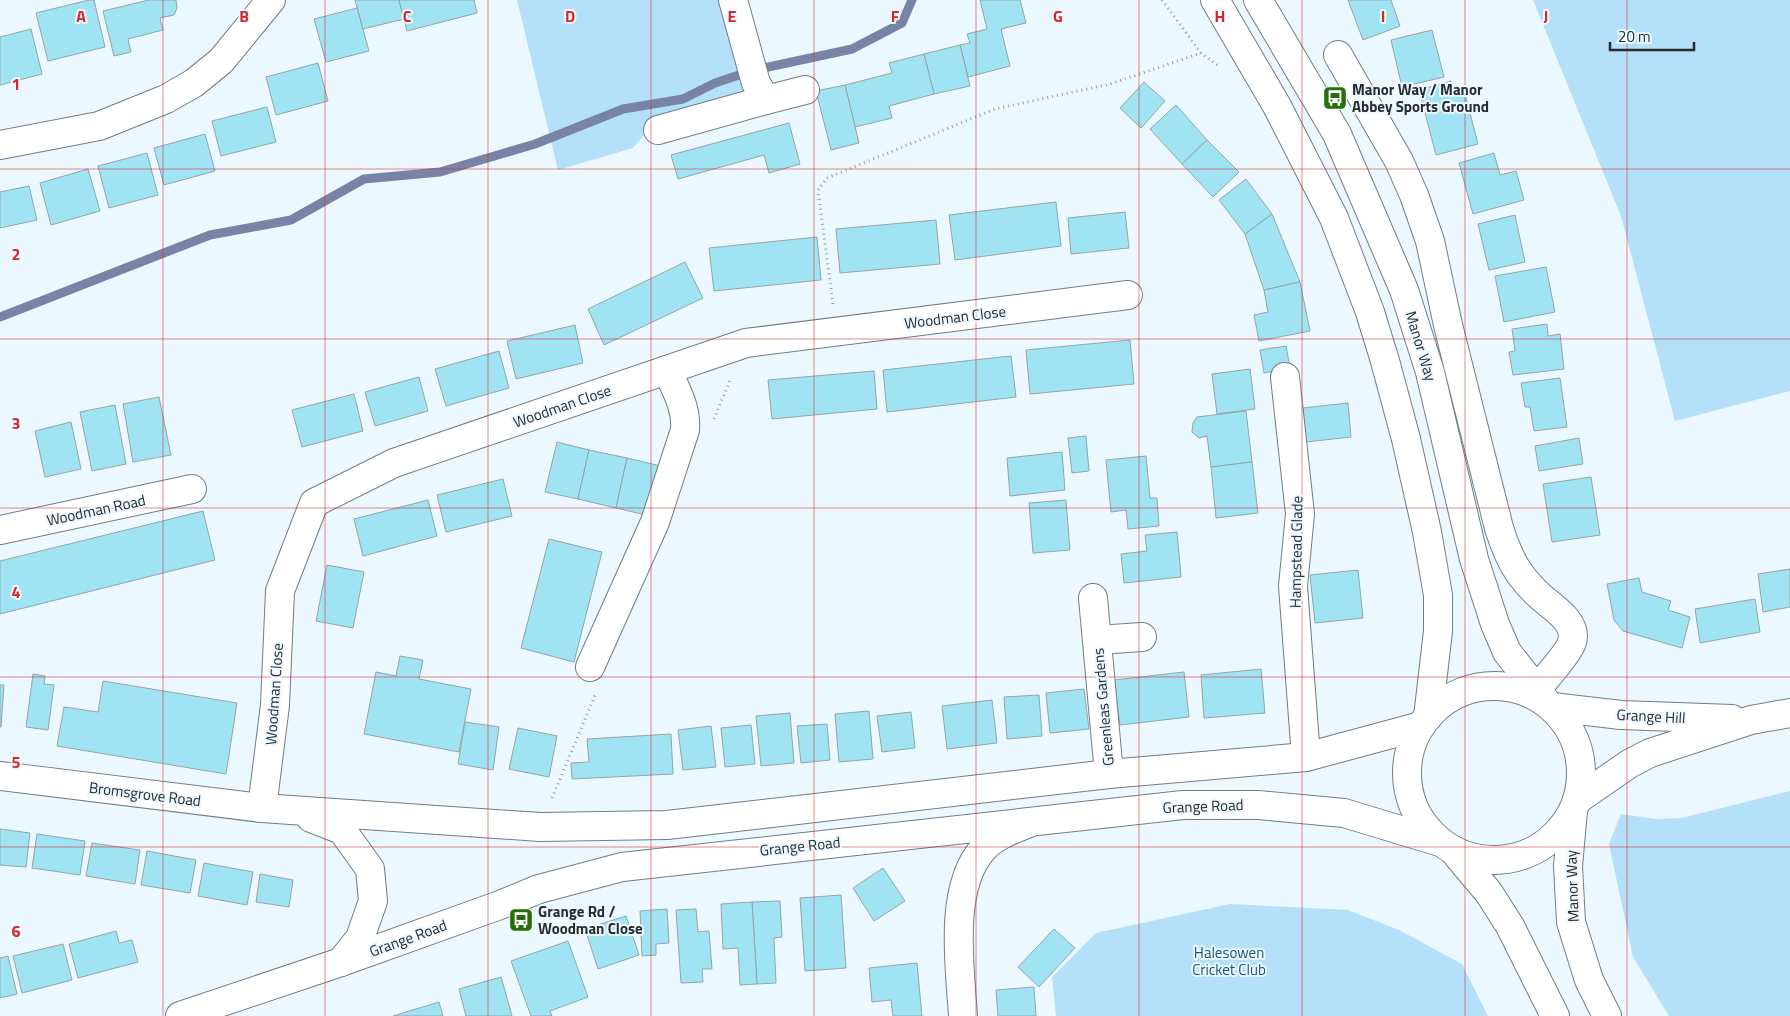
<svg xmlns="http://www.w3.org/2000/svg" width="1790" height="1016" font-family="'Titillium Web',sans-serif">
  <style>
    .green { fill: #b4e0fa }
    .lines { fill: none; stroke-linecap: round; stroke-linejoin: round }
    .stream { stroke: #7884a6; stroke-width: 9 }
    .building { fill: #a0e3f3; stroke: #94a5a9 }
    .minor-casing { stroke: #707d85; stroke-width: 30 }
    .major-casing { stroke: #707d85; stroke-width: 30 }
    .highway-casing { stroke: #707d85; stroke-width: 30 }
    .path { stroke: #959da3; stroke-width: 3; stroke-dasharray: 1 4; stroke-linecap: butt }
    .minor { stroke: #fff; stroke-width: 28 }
    .major { stroke: #fff; stroke-width: 28 }
    .highway { stroke: #fff; stroke-width: 28 }
    .grid { fill: none; stroke: #d62828; stroke-width: 1; stroke-opacity: 0.55 }
    .labels { text-anchor: middle; dominant-baseline: central; stroke-width: 4; stroke-linejoin: round; paint-order: stroke }
    .poi-label { font-size: 15px; font-weight: bold; fill: #272c30; stroke: #ecf8ff; text-anchor: start }
    .street-label { font-size: 15px; fill: #272c30; stroke: #ecf8ff }
    .park-label { font-size: 15px; fill: #165776; stroke: #ecf8ff }
    .grid-label { font-size: 16px; text-anchor: middle; font-weight: bold; fill: #d62828; stroke: #ecf8ff; stroke-width: 4; stroke-linejoin: round; paint-order: stroke }
  </style>
  <rect width="100%" height="100%" fill="#ecf8ff"/>
  <!-- green -->
  <g class="green">
    <polygon points="517,0 721,0 750,101 644,135 633,148 558,170"/>
    <polygon points="1533,0 1790,0 1790,391 1675,421 1621,216"/>
    <polygon points="1790,791 1790,1016 1669,1016 1633,957 1609,844 1621,814 1656,819 1682,818"/>
    <polygon points="1230,904 1348,910 1399,930 1462,964 1488,1016 1056,1016 1052,977 1096,933"/>
  </g>
  <g class="lines">
    <!-- stream -->
    <polyline class="stream" points="0,317 210,235 291,220 364,179 440,172 535,144 623,109 683,99 715,83 754,70 852,49 902,23 912,0"/>
  </g>
  <!-- building -->
  <g class="building">
    <polygon points="89,0 94,0 105,47 48,61 36,13"/>
    <polygon points="149,0 176,0 177,8 174,15 160,18 163,30 128,39 131,52 114,56 103,11"/>
    <polygon points="355,0 399,0 404,19 363,29"/>
    <polygon points="399,0 474,0 477,13 407,31"/>
    <polygon points="980,0 1020,0 1026,23 1001,29 1010,66 968,77 960,45 970,43 967,34 987,29"/>
    <polygon points="1348,0 1391,0 1400,26 1363,40"/>
    <polygon points="357,8 369,51 326,62 314,19"/>
    <polygon points="31,29 42,74 0,85 0,37"/>
    <polygon points="1432,30 1444,77 1402,87 1391,40"/>
    <polygon points="960,45 970,86 934,94 924,54"/>
    <polygon points="924,54 934,94 889,106 892,118 855,127 845,85 892,73 889,63"/>
    <polygon points="318,63 328,101 276,115 266,77"/>
    <polygon points="1451,81 1455,96 1465,94 1478,144 1436,155 1419,90"/>
    <polygon points="1144,82 1165,101 1141,128 1120,108"/>
    <polygon points="845,85 859,143 831,150 816,91"/>
    <polygon points="1176,105 1207,140 1182,164 1150,129"/>
    <polygon points="267,107 276,142 221,156 212,121"/>
    <polygon points="789,123 800,164 769,173 764,155 678,179 671,155"/>
    <polygon points="205,134 215,171 164,185 154,148"/>
    <polygon points="1207,140 1239,172 1213,197 1182,164"/>
    <polygon points="147,153 158,195 109,208 98,166"/>
    <polygon points="1494,153 1500,175 1516,171 1524,200 1473,214 1459,163"/>
    <polygon points="88,169 100,211 51,225 40,183"/>
    <polygon points="1246,179 1272,214 1245,234 1219,200"/>
    <polygon points="29,186 37,220 0,228 0,192"/>
    <polygon points="1056,202 1061,246 955,260 949,215"/>
    <polygon points="1125,212 1129,248 1071,254 1068,218"/>
    <polygon points="1272,214 1300,282 1264,290 1245,234"/>
    <polygon points="1515,215 1525,262 1489,270 1478,224"/>
    <polygon points="936,220 940,264 840,273 836,229"/>
    <polygon points="817,237 821,280 714,291 709,248"/>
    <polygon points="685,262 703,298 604,345 588,309"/>
    <polygon points="1546,267 1555,312 1504,322 1495,276"/>
    <polygon points="1300,282 1310,331 1259,341 1254,315 1268,312 1264,290"/>
    <polygon points="1547,324 1548,336 1560,334 1564,369 1513,375 1509,352 1515,351 1512,329"/>
    <polygon points="575,325 583,363 516,379 507,341"/>
    <polygon points="1130,340 1134,384 1030,394 1026,350"/>
    <polygon points="1286,346 1290,368 1264,373 1260,350"/>
    <polygon points="499,351 509,388 446,406 435,369"/>
    <polygon points="1011,356 1016,397 887,412 883,370"/>
    <polygon points="1250,369 1255,409 1217,414 1212,374"/>
    <polygon points="874,371 877,409 772,419 768,380"/>
    <polygon points="419,377 428,411 375,426 365,392"/>
    <polygon points="1560,378 1567,427 1534,431 1530,407 1525,407 1521,383"/>
    <polygon points="354,394 363,431 302,447 292,410"/>
    <polygon points="159,397 171,455 133,462 123,404"/>
    <polygon points="1348,403 1351,437 1306,442 1303,408"/>
    <polygon points="115,405 126,464 92,471 80,412"/>
    <polygon points="1246,411 1252,462 1211,467 1207,436 1199,438 1192,432 1193,423 1197,417"/>
    <polygon points="71,422 81,469 45,477 35,431"/>
    <polygon points="1086,436 1089,471 1072,473 1068,438"/>
    <polygon points="1579,438 1583,464 1539,471 1535,446"/>
    <polygon points="557,442 589,450 578,499 545,492"/>
    <polygon points="589,450 627,458 616,508 578,499"/>
    <polygon points="1062,452 1065,490 1010,496 1007,458"/>
    <polygon points="1146,456 1150,498 1157,498 1159,526 1128,529 1126,510 1111,512 1106,460"/>
    <polygon points="627,458 661,466 650,516 616,508"/>
    <polygon points="1252,462 1258,513 1216,518 1211,467"/>
    <polygon points="1591,477 1600,535 1552,542 1543,484"/>
    <polygon points="503,479 512,516 446,532 437,495"/>
    <polygon points="428,500 437,536 363,556 354,519"/>
    <polygon points="1066,500 1070,550 1033,553 1029,503"/>
    <polygon points="203,511 215,560 0,614 0,561"/>
    <polygon points="1177,532 1181,577 1124,583 1121,554 1147,551 1145,535"/>
    <polygon points="549,539 602,552 574,662 521,648"/>
    <polygon points="327,565 364,572 353,628 316,621"/>
    <polygon points="1790,569 1790,607 1763,612 1758,574"/>
    <polygon points="1358,570 1363,618 1315,623 1310,575"/>
    <polygon points="1639,578 1642,592 1671,601 1668,610 1690,617 1682,648 1623,631 1614,620 1607,584"/>
    <polygon points="1755,599 1760,632 1700,643 1695,609"/>
    <polygon points="400,656 423,660 419,679 471,689 459,752 364,734 376,672 396,676"/>
    <polygon points="1261,669 1265,713 1204,718 1201,675"/>
    <polygon points="1184,672 1189,717 1120,725 1114,680"/>
    <polygon points="33,674 45,676 44,684 54,685 48,730 26,727"/>
    <polygon points="103,681 237,703 226,774 57,746 64,707 98,712"/>
    <polygon points="0,685 4,685 1,727 0,727"/>
    <polygon points="1084,689 1089,729 1050,733 1046,693"/>
    <polygon points="1039,695 1042,736 1007,739 1004,697"/>
    <polygon points="992,700 997,743 947,749 942,706"/>
    <polygon points="869,711 873,759 839,762 835,714"/>
    <polygon points="911,712 915,748 882,752 877,716"/>
    <polygon points="790,713 794,763 761,766 756,716"/>
    <polygon points="465,722 499,727 493,770 458,764"/>
    <polygon points="827,724 830,760 801,763 797,726"/>
    <polygon points="751,725 755,764 725,767 721,728"/>
    <polygon points="711,726 716,767 683,770 678,730"/>
    <polygon points="518,728 557,736 549,777 509,769"/>
    <polygon points="671,734 673,774 572,779 571,763 589,762 587,739"/>
    <polygon points="0,829 30,833 26,867 0,865"/>
    <polygon points="37,834 85,841 80,875 32,868"/>
    <polygon points="92,843 140,850 135,884 86,876"/>
    <polygon points="147,851 196,860 190,893 141,885"/>
    <polygon points="204,863 253,872 247,905 198,896"/>
    <polygon points="883,868 905,901 874,921 853,888"/>
    <polygon points="260,874 293,880 289,907 256,902"/>
    <polygon points="841,895 846,968 805,971 800,898"/>
    <polygon points="780,901 782,937 774,938 776,983 757,984 752,902"/>
    <polygon points="752,902 757,984 740,985 738,948 723,949 721,904"/>
    <polygon points="667,909 669,943 656,944 656,955 642,956 640,911"/>
    <polygon points="696,909 698,932 709,931 712,969 702,969 703,982 681,983 676,910"/>
    <polygon points="626,916 639,955 598,969 585,929"/>
    <polygon points="1054,929 1075,948 1039,987 1018,967"/>
    <polygon points="116,931 119,943 132,940 138,962 78,978 69,944"/>
    <polygon points="568,941 588,997 550,1011 552,1016 531,1016 511,961"/>
    <polygon points="63,944 72,980 22,993 13,956"/>
    <polygon points="8,956 17,994 0,998 0,958"/>
    <polygon points="917,963 922,1016 893,1016 891,1000 872,1002 869,968"/>
    <polygon points="501,977 512,1016 466,1016 459,989"/>
    <polygon points="1034,987 1036,1016 998,1016 996,990"/>
    <polygon points="439,1002 443,1016 393,1016"/>
  </g>
  <g class="lines">
    <defs>
      <g id="minor">
        <polyline points="733,0 756,83 766,100 805,90"/>
        <path d="M1338,55L1399,161L1414,195L1430,241L1448,325L1499,528C1504,544 1510,560 1520,574C1526,582 1533,590 1541,597C1553,608 1578,622 1572,642C1569,653 1541,684 1532,694"/>
        <polyline points="658,130 766,100"/>
        <polyline points="0,145 99,126 166,99 194,83 221,61 271,0"/>
        <polyline points="1285,377 1300,514 1293,586 1306,757"/>
        <polyline points="0,530 192,489"/>
        <polyline points="1093,598 1109,774"/>
        <polyline points="1097,640 1142,637"/>
        <path d="M590,667L655,522L685,430C687,408 676,390 667,370"/>
        <polyline points="262,808 275,705 280,591 314,503 394,463 746,343 1128,295"/>
        <path d="M963,1016C960,968 948,888 983,849C994,836 1014,829 1029,823"/>
      </g>
      <g id="major">
        <polyline points="1552,707 1621,715 1732,719"/>
        <polyline points="0,776 262,808 540,827 667,825 1109,774 1306,757 1421,726"/>
        <polyline points="1577,800 1629,764 1650,753 1751,720 1790,713"/>
        <polyline points="311,818 342,830 370,869 373,901 360,938 341,962"/>
        <polyline points="180,1016 341,962 500,905 539,889 622,867 1183,805 1258,805 1344,813 1440,842"/>
      </g>
      <g id="highway">
        <polyline points="1215,0 1277,106 1334,218 1370,312 1385,361 1406,439 1427,532 1438,595 1438,631 1428,717"/>
        <polyline points="1258,0 1337,134 1404,290 1430,372 1474,559 1495,624 1507,652 1547,703"/>
        <circle cx="1494" cy="773" r="87"/>
        <polyline points="1573,811 1568,866 1571,922 1589,980 1607,1016"/>
        <polyline points="1453,850 1489,893 1510,926 1555,1016"/>
      </g>
    </defs>
    <!-- minor casing -->
    <use href="#minor" class="minor-casing"/>
    <!-- major casing -->
    <use href="#major" class="major-casing"/>
    <!-- highway casing -->
    <use href="#highway" class="highway-casing"/>
    <!-- path -->
    <g class="path">
      <polyline points="1162,0 1201,53 1220,67"/>
      <polyline points="833,304 818,190 827,178 995,109 1110,84 1201,53"/>
      <polyline points="714,419 731,378"/>
      <polyline points="552,798 596,693"/>
    </g>
    <!-- minor -->
    <use href="#minor" class="minor"/>
    <!-- major -->
    <use href="#major" class="major"/>
    <!-- highway -->
    <use href="#highway" class="highway"/>
  </g>
  <!-- grid -->
  <path class="grid" d="M163,0V1016M325,0V1016M488,0V1016M651,0V1016M814,0V1016M976,0V1016M1139,0V1016M1302,0V1016M1465,0V1016M1627,0V1016M0,169H1790M0,339H1790M0,508H1790M0,677H1790M0,847H1790"/>
  <!-- icons -->
  <defs>
    <symbol id="bus-square" viewBox="-11 -11 22 22"><rect x="-9" y="-9" width="18" height="18" rx="4" fill="#2a6e09" stroke="#ecf8ff"/><path d="M-5-6H5V4H4V6H2V4H-2V6H-4V4H-5ZM-3.5-4V0h7V-4ZM-3.5 1.2v1.5H-2V1.2ZM2 1.2v1.5H3.5V1.2Z" fill="#fff"/></symbol>
  </defs>
  <g fill-rule="evenodd">
    <use href="#bus-square" x="1321" y="84" width="28" height="28"/>
    <use href="#bus-square" x="507" y="906" width="28" height="28"/>
  </g>
  <g class="labels">
    <!-- poi labels -->
    <g class="poi-label">
      <text x="1352" y="89">Manor Way / Manor<tspan x="1352" dy="17">Abbey Sports Ground</tspan></text>
      <text x="538" y="911">Grange Rd /<tspan x="538" dy="17">Woodman Close</tspan></text>
    </g>
    <!-- street labels -->
    <g class="street-label">
      <text transform="translate(955 317) rotate(-7)">Woodman Close</text>
      <text transform="translate(1421 346) rotate(73)">Manor Way</text>
      <text transform="translate(562 406) rotate(-19)">Woodman Close</text>
      <text transform="translate(96 510) rotate(-12)">Woodman Road</text>
      <text transform="translate(1296 552) rotate(-89)">Hampstead Glade</text>
      <text transform="translate(274 694) rotate(-86)">Woodman Close</text>
      <text transform="translate(1103 707) rotate(-95)">Greenleas Gardens</text>
      <text transform="translate(1651 716) rotate(3)">Grange Hill</text>
      <text transform="translate(145 794) rotate(7)">Bromsgrove Road</text>
      <text transform="translate(1203 806) rotate(-2)">Grange Road</text>
      <text transform="translate(800 846) rotate(-6)">Grange Road</text>
      <text transform="translate(1572 886) rotate(-92)">Manor Way</text>
      <text transform="translate(408 938) rotate(-20)">Grange Road</text>
    </g>
    <!-- park labels -->
    <g class="park-label">
      <text x="1229" y="952">Halesowen<tspan x="1229" dy="17">Cricket Club</tspan></text>
    </g>
  </g>
  <g class="grid-label">
    <text x="81" y="22">A</text>
    <text x="244" y="22">B</text>
    <text x="407" y="22">C</text>
    <text x="570" y="22">D</text>
    <text x="732" y="22">E</text>
    <text x="895" y="22">F</text>
    <text x="1058" y="22">G</text>
    <text x="1220" y="22">H</text>
    <text x="1383" y="22">I</text>
    <text x="1546" y="22">J</text>
    <text x="16" y="90">1</text>
    <text x="16" y="260">2</text>
    <text x="16" y="429">3</text>
    <text x="16" y="598">4</text>
    <text x="16" y="768">5</text>
    <text x="16" y="937">6</text>
  </g>
  <!-- scale -->
  <path d="M1610 42v8h84v-8" fill="none" stroke="#272c30" stroke-width="2.5"/>
  <text x="1618" y="42" font-size="15" fill="#272c30" stroke="#ecf8ff" stroke-width="4" paint-order="stroke">20 m</text>
</svg>
